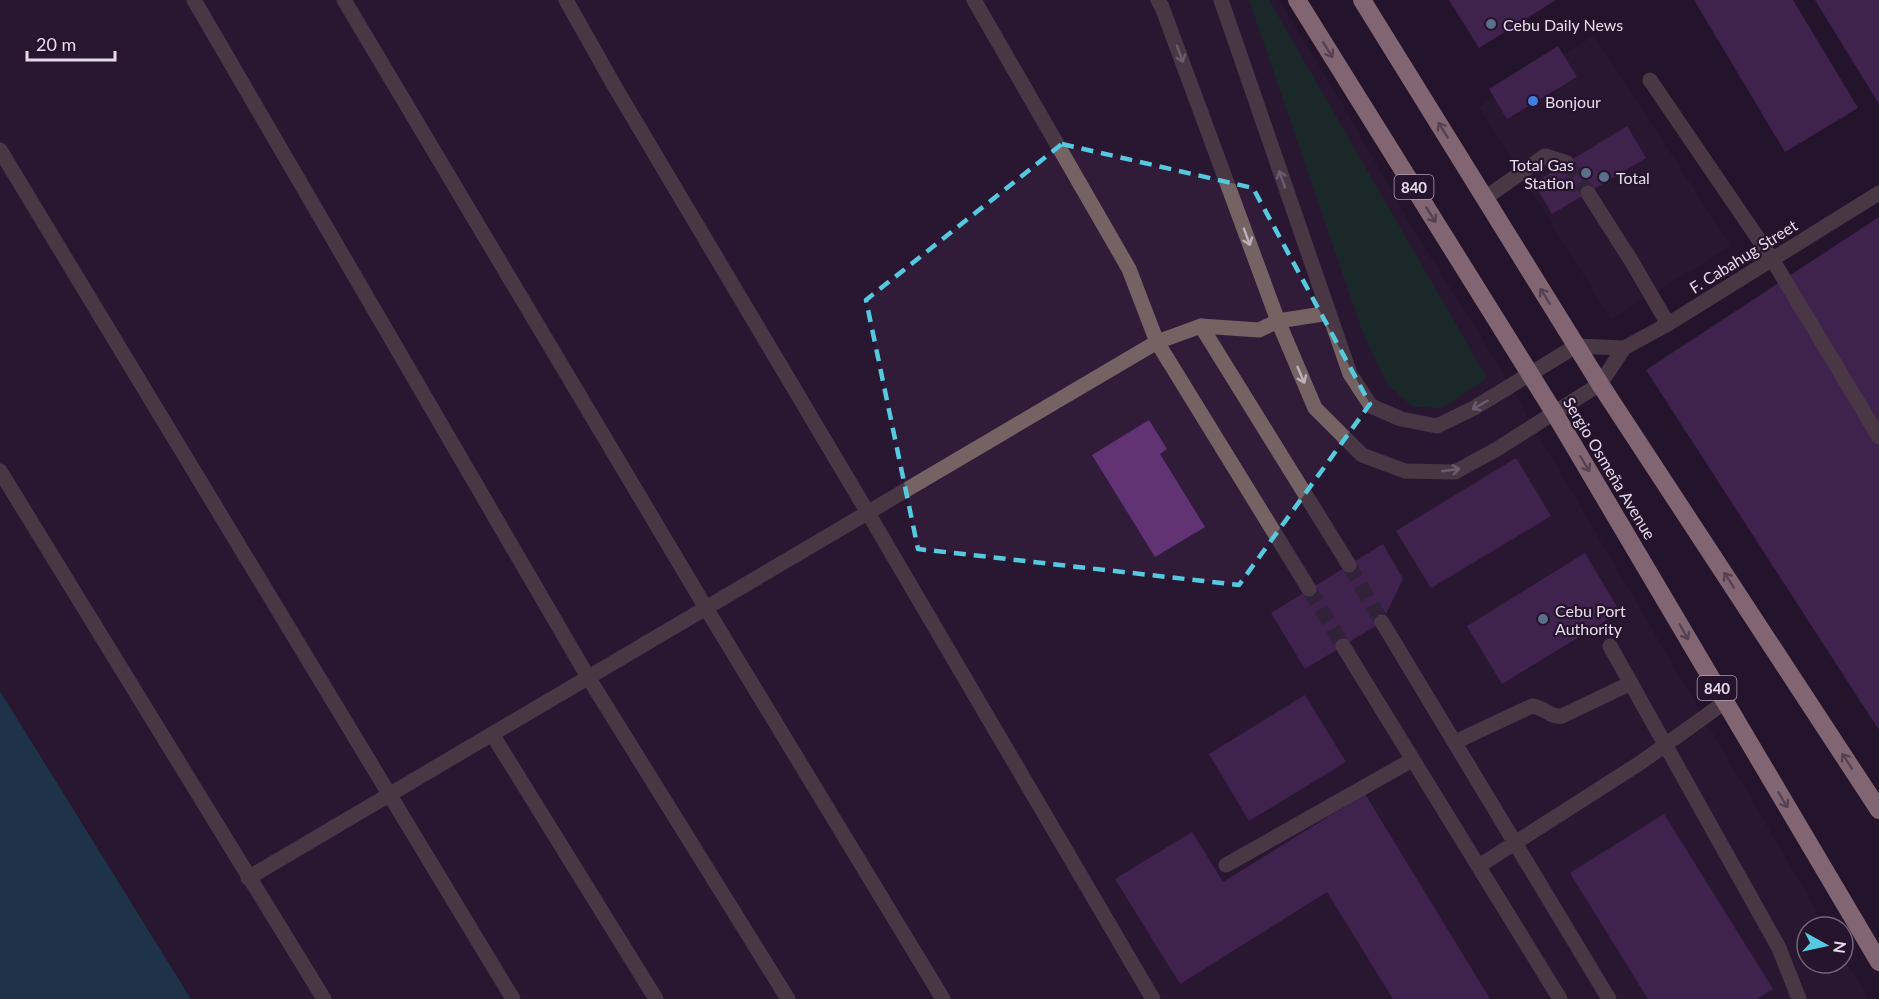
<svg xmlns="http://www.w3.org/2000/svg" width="1879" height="999" font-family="Lato,sans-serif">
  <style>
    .built { fill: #301b39 }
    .green { fill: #0f4028 }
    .water { fill: #17586b }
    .building { fill: #613375 }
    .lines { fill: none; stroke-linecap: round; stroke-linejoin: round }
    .minor-tunnel { stroke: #423249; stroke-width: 15; stroke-dasharray: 15 8; stroke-linecap: butt }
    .minor { stroke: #756364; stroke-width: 15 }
    .highway { stroke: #f4c8ca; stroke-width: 18 }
    .oneway { stroke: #977783 }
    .oneway2 { stroke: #beb1bc }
    .marked { fill: none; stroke: #55cadf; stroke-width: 4.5; stroke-dasharray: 12 8; stroke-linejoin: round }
    .service-dot { fill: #5c6f8a; stroke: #25142c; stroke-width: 2 }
    .shop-dot { fill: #3f7fe0; stroke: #25142c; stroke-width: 2 }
    .labels { text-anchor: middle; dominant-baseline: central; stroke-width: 4.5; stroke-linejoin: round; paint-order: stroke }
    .shield { fill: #25142c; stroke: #ac9fb2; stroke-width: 1.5 }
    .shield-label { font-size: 15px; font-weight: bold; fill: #e6dbeb }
    .poi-label { font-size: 16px; fill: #e6dbeb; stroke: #25142c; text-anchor: start }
    .street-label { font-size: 16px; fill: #e6dbeb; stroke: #25142c }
  </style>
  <rect width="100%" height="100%" fill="#25142c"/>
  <!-- built -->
  <g class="built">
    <polygon points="0,0 1279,0 1344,107 1415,233 1476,328 1826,927 1807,927 1807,963 1843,963 1843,957 1868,999 192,999 0,690"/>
    <polygon points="1594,36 1731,246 1611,319 1479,107"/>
  </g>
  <!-- green -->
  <polygon class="green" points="1249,0 1269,0 1487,378 1443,408 1413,407 1387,384 1363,333"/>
  <!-- water -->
  <polygon class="water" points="0,691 191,999 0,999"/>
  <!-- building -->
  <g class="building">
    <polygon points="1449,0 1556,0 1479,48"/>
    <polygon points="1694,0 1793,0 1858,108 1785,152"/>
    <polygon points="1815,0 1879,0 1879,104"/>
    <polygon points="1558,46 1577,77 1507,119 1489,89"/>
    <polygon points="1627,126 1646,158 1552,214 1534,183"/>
    <polygon points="1879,217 1879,730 1646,370"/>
    <polygon points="1149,420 1167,449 1160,454 1205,527 1155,557 1092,455"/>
    <polygon points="1516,458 1551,516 1431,588 1396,531"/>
    <polygon points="1383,544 1403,579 1382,622 1305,669 1271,613"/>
    <polygon points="1585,553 1620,612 1502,684 1467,626"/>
    <polygon points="1305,695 1346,762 1249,821 1209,754"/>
    <polygon points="1365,794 1490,999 1393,999 1327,892 1180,984 1115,879 1192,832 1223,882"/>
    <polygon points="1664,814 1773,989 1757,999 1648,999 1570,873"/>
  </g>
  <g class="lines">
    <!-- minor-tunnel -->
    <g class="minor-tunnel">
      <polyline points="1567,163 1588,193"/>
      <polyline points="1349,565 1382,622"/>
      <polyline points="1309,589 1343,646"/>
    </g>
    <!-- minor -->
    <g class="minor">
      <polyline points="194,0 588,677 788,999"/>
      <polyline points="344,0 706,608 943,999"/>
      <polyline points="566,0 615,87 868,513 1153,999"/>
      <polyline points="974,0 1129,269 1157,342 1309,589"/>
      <polyline points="1158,0 1162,7 1278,321 1315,408 1362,455 1405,471 1455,472 1497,449 1600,384 1624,348 1668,324 1879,193"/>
      <polyline points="1221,0 1350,374 1371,406 1401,419 1437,426 1474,408 1576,346 1624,348"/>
      <polyline points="1650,80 1772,259 1879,437"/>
      <polyline points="0,150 513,999"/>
      <polyline points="1588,193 1632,262 1668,324"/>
      <polyline points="1485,198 1545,156 1567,163"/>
      <polyline points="1201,326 1349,565"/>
      <polyline points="0,471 324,999"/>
      <polyline points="1382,622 1609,999"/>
      <polyline points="1343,646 1560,999"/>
      <polyline points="1610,646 1779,948 1799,999"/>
      <polyline points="492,734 656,999"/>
      <path d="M1455,742L1532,706C1544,707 1550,718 1562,716L1631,683"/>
      <polyline points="1226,865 1412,760"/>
      <polyline points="1479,866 1640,763 1725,702"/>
      <polyline points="248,878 1157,342 1201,326 1259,330 1278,321 1329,313"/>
    </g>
    <!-- highway -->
    <g class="highway">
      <polyline points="1297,0 1555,414 1879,962"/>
      <polyline points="1362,0 1600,384 1879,810"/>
    </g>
  </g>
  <!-- one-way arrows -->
  <defs><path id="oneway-shaft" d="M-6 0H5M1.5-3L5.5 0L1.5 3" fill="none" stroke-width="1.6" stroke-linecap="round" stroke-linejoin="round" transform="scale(1.5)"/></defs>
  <g class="oneway">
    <use href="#oneway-shaft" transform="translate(1328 50) rotate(58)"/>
    <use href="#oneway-shaft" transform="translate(1443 130) rotate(-122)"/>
    <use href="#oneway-shaft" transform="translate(1431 215) rotate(58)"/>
    <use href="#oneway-shaft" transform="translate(1545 296) rotate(-122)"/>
    <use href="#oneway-shaft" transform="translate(1585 464) rotate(59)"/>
    <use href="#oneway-shaft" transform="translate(1729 580) rotate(-123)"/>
    <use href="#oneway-shaft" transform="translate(1684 632) rotate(60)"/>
    <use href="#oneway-shaft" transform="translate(1847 761) rotate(-123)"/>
    <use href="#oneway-shaft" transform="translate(1783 800) rotate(59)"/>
  </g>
  <g class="oneway2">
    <use href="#oneway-shaft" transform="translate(1180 54) rotate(70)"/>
    <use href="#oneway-shaft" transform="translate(1282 179) rotate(-109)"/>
    <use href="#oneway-shaft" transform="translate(1247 237) rotate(70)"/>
    <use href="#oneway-shaft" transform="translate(1301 375) rotate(67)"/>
    <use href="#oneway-shaft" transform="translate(1480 405) rotate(150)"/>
    <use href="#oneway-shaft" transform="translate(1451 470) rotate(-8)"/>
  </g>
  <!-- marked area -->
  <path d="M0 0H1879V999H0ZM1062,144L1253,188L1370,404L1239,585L918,549L866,300Z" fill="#25142c" fill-opacity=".55" fill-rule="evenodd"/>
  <path class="marked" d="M1062,144L1253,188L1370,404L1239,585L918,549L866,300Z"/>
  <!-- markers -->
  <g class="service-dot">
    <circle cx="1491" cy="24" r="6"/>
    <circle cx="1586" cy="173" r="6"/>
    <circle cx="1604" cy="177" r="6"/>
    <circle cx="1543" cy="619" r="6"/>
  </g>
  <circle class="shop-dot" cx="1533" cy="101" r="6"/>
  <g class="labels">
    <!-- shield labels -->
    <g class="shield">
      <rect x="1394.5" y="175" width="39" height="24" rx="4.5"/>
      <rect x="1697.5" y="676" width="39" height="24" rx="4.5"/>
    </g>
    <g class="shield-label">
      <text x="1414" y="187">840</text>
      <text x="1717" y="688">840</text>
    </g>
    <!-- poi labels -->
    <g class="poi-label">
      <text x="1503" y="24">Cebu Daily News</text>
      <text x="1545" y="101">Bonjour</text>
      <text x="1574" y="164" text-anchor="end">Total Gas<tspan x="1574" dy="18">Station</tspan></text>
      <text x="1616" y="177">Total</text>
      <text x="1555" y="610">Cebu Port<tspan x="1555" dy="18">Authority</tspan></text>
    </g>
    <!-- street labels -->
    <g class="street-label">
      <text transform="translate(1743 256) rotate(-32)">F. Cabahug Street</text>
      <text transform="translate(1610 468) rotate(59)">Sergio Osmeña Avenue</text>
    </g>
  </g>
  <!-- north arrow -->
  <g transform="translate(1825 945) rotate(98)"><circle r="28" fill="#25142c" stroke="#726478" stroke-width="1.5"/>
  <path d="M0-4.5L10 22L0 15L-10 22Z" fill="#55cadf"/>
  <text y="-9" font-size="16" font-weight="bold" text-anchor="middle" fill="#e6dbeb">N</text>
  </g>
  <!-- scale -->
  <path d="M27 51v9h88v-9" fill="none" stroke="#e6dbeb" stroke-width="3"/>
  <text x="36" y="51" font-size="18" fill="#e6dbeb" stroke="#25142c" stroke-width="4.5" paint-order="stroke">20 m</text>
</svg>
